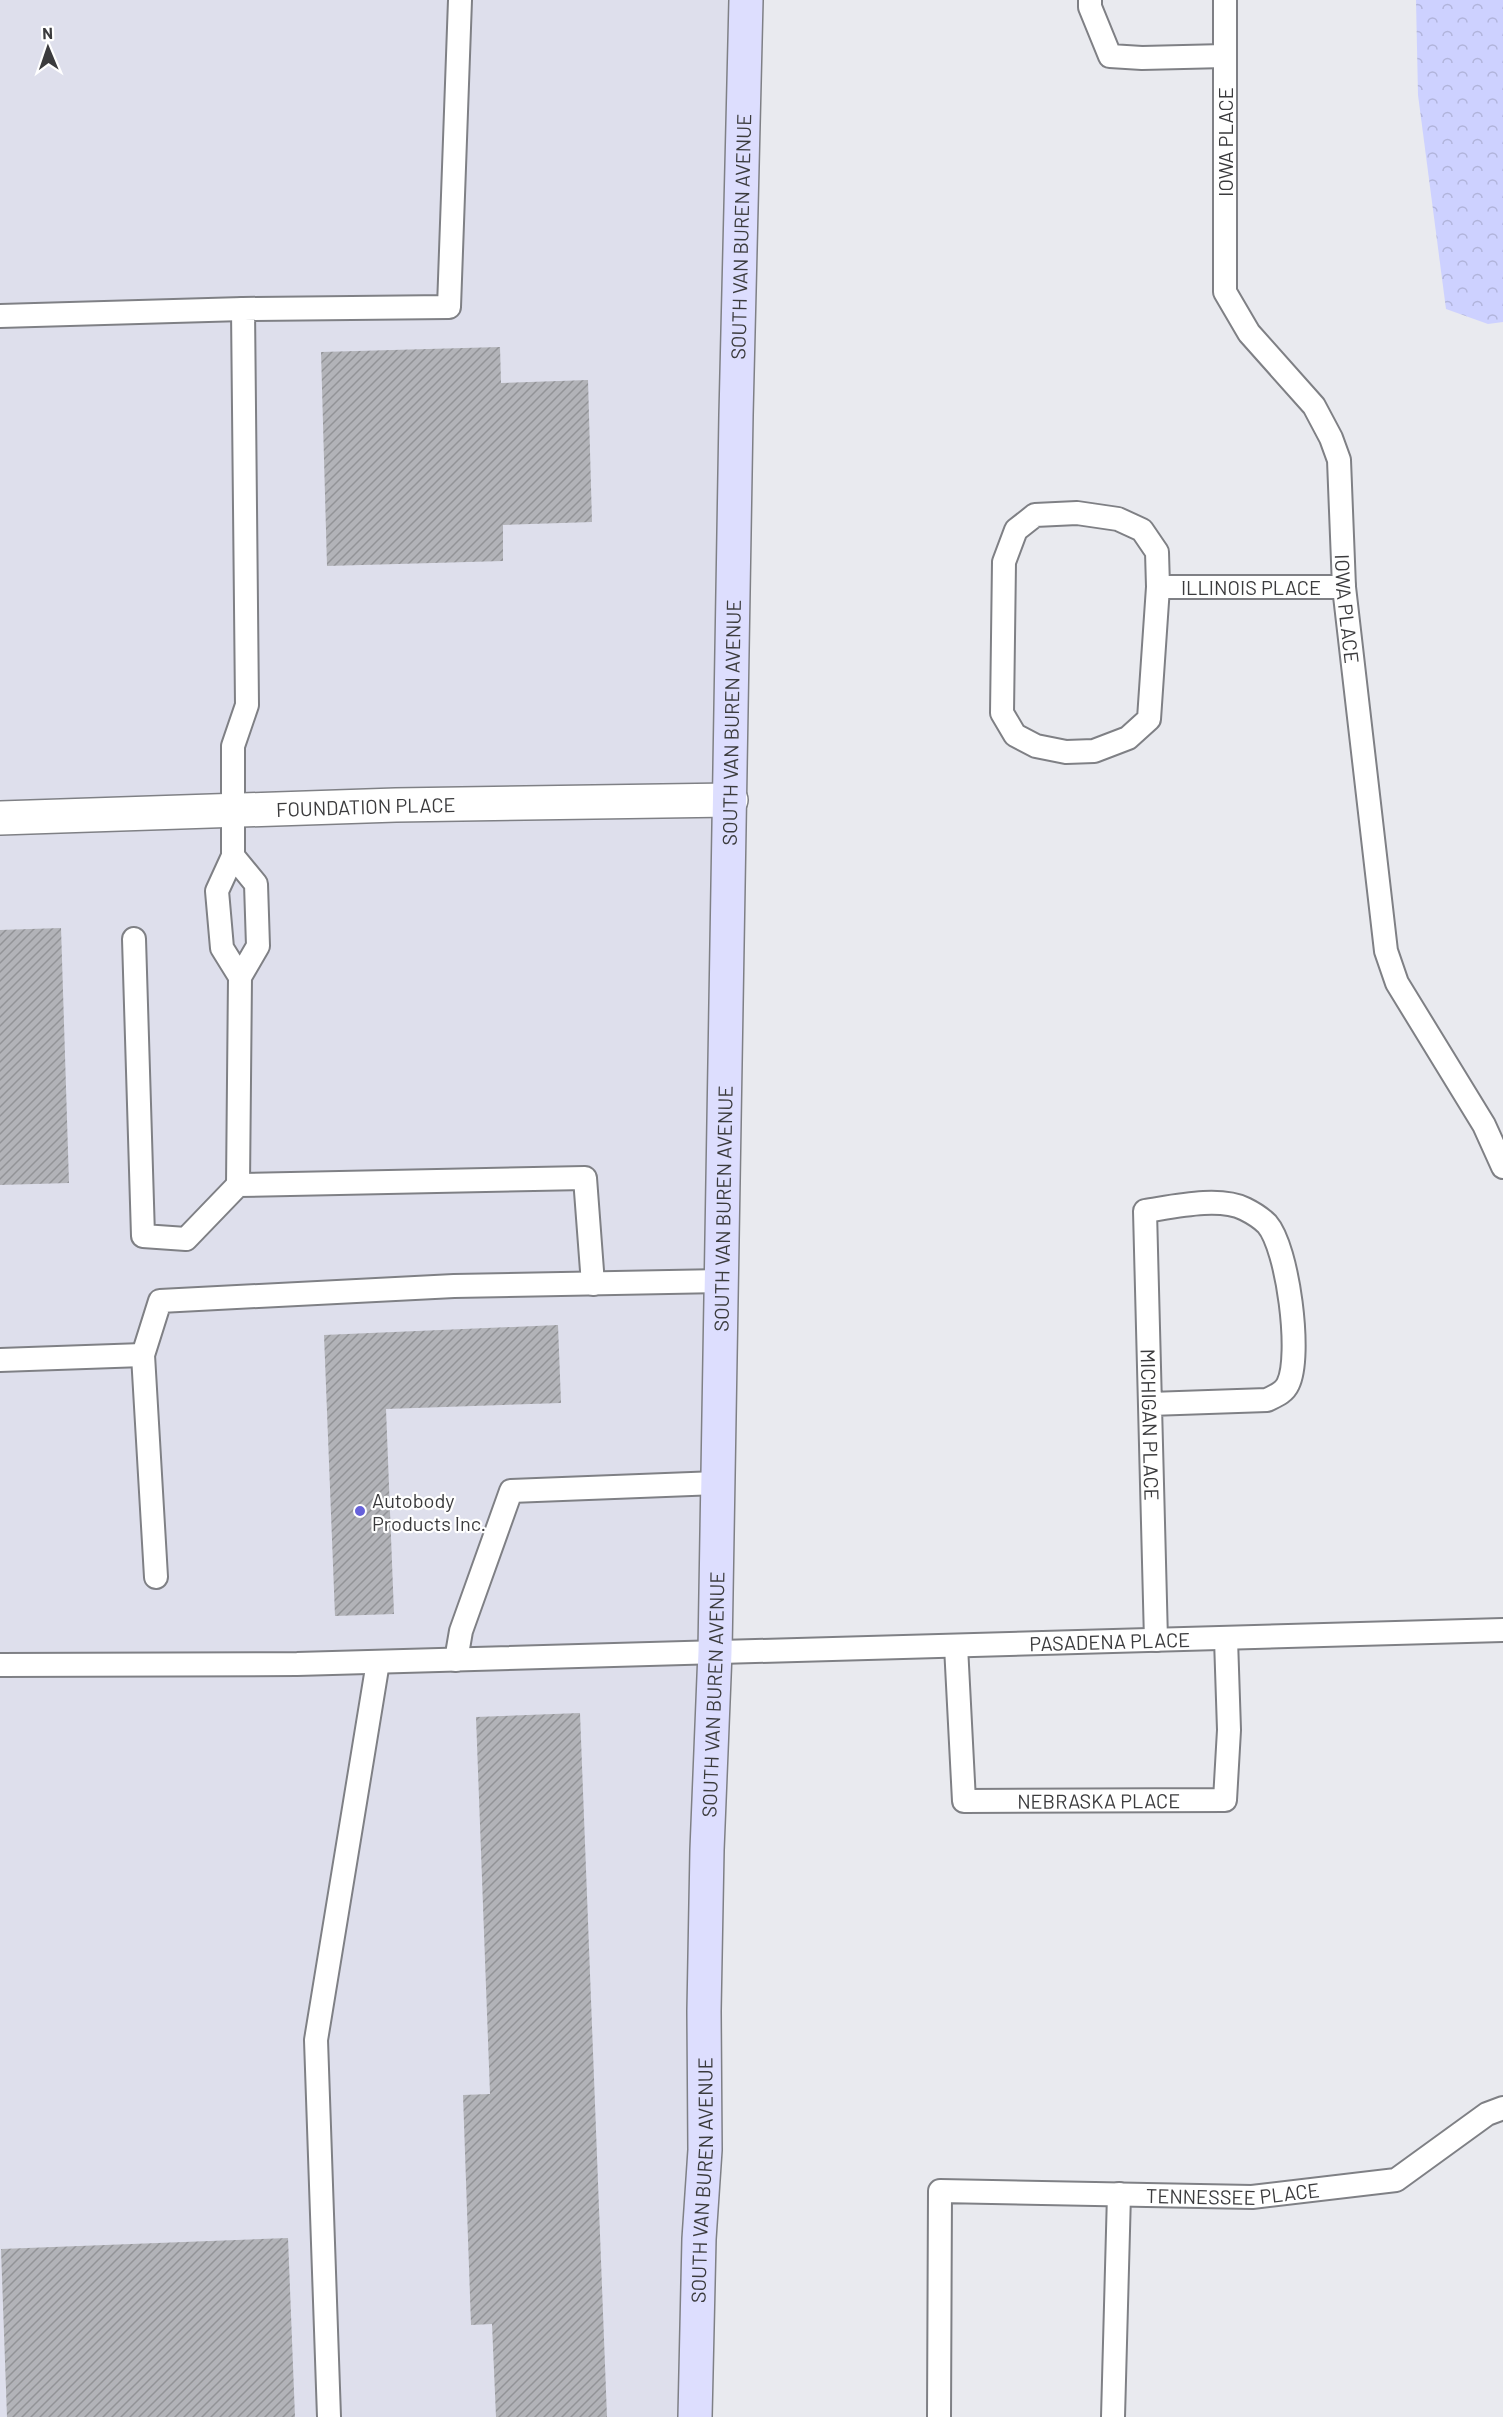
<svg xmlns="http://www.w3.org/2000/svg" width="1503" height="2417" font-family="Barlow,sans-serif">
  <style>
    .built { fill: #dedfec }
    .forest { fill: url(#forest-crowns) }
    .building { fill: url(#building-hatch) }
    .lines { fill: none; stroke-linecap: round; stroke-linejoin: round }
    .lane-casing { stroke: #7f8085; stroke-width: 26 }
    .street-casing { stroke: #7f8085; stroke-width: 36 }
    .secondary-casing { stroke: #7f8085; stroke-width: 36 }
    .lane { stroke: #fff; stroke-width: 22 }
    .street { stroke: #fff; stroke-width: 33 }
    .secondary { stroke: #dddefe; stroke-width: 33 }
    .poi-dot { fill: #6661da; stroke: #fff; stroke-width: 2 }
    .labels { text-anchor: middle; dominant-baseline: central; stroke-width: 4.5; stroke-linejoin: round; paint-order: stroke }
    .street-label { font-size: 20px; fill: #3b3b3d; stroke: #fff }
    .poi-label { font-size: 20px; fill: #3b3b3d; stroke: #fff; text-anchor: start }
  </style>
  <defs>
    <pattern id="forest-crowns" width="20" height="18" patternUnits="userSpaceOnUse" patternTransform="scale(1.5)"><rect width="20" height="18" fill="#cdd1ff"/><path d="M2 6a3 3 0 1 1 6 0M12 15a3 3 0 1 1 6 0" fill="none" stroke="#b1b4db"/></pattern>
    <pattern id="building-hatch" width="6" height="6" patternUnits="userSpaceOnUse" patternTransform="scale(1.5)"><rect width="6" height="6" fill="#b2b3b8"/><path d="M-1 1l2-2M0 6l6-6M5 7l2-2" fill="none" stroke="#929397"/></pattern>
  </defs>
  <rect width="100%" height="100%" fill="#e9eaef"/>
  <!-- built -->
  <polygon class="built" points="0,0 746,0 696,2417 0,2417"/>
  <!-- forest -->
  <polygon class="forest" points="1416,0 1503,0 1503,322 1488,324 1446,309 1418,95"/>
  <!-- building -->
  <g class="building">
    <polygon points="500,347 501,383 588,380 592,522 503,525 503,561 327,566 321,352"/>
    <polygon points="61,928 69,1183 0,1185 0,930"/>
    <polygon points="558,1325 561,1403 386,1409 394,1614 335,1616 324,1335"/>
    <polygon points="580,1713 607,2417 496,2417 492,2324 471,2325 463,2095 490,2094 476,1717"/>
    <polygon points="288,2238 295,2417 7,2417 1,2249"/>
  </g>
  <g class="lines">
    <defs>
      <g id="lane">
        <polyline points="1090,0 1090,7 1110,56 1142,58 1225,56"/>
        <path id="s1" d="M1225,0V292L1249,333L1314,406L1331,438L1339,460L1344,587L1386,951L1397,983L1484,1125L1503,1167"/>
        <polyline points="0,316 243,309"/>
        <polygon points="1077,513 1118,519 1142,530 1157,552 1158,587 1149,719 1128,738 1094,751 1066,752 1036,746 1015,735 1002,713 1004,562 1016,530 1035,515"/>
        <path id="s2" d="M1158,587H1344"/>
        <polyline points="233,856 233,746 247,705 243,309 449,307 460,0"/>
        <polyline points="134,939 143,1236 186,1239 238,1185 585,1178 593,1284"/>
        <polyline points="238,1185 240,977 258,946 256,884 233,856 217,891 222,948 240,977"/>
        <polyline points="0,1360 143,1355"/>
        <path id="s3" d="M1150,1404L1267,1400C1275,1396 1284,1393 1288,1384C1302,1356 1288,1248 1267,1224C1262,1219 1251,1212 1245,1209C1219,1196 1172,1207 1145,1211L1156,1640"/>
        <polyline points="156,1577 143,1355 160,1301 454,1286 722,1281"/>
        <path id="s4" d="M956,1646L964,1801L1225,1800L1229,1730L1226,1639"/>
        <polyline points="456,1660 461,1631 511,1491 717,1483"/>
        <path id="s5" d="M0,1665L297,1664L1503,1630"/>
        <polyline points="329,2417 316,2040 378,1662"/>
        <path id="s6" d="M939,2417L940,2191L1252,2197L1396,2180L1487,2114L1503,2108"/>
        <polyline points="1113,2417 1119,2194"/>
      </g>
      <g id="street">
        <path id="s7" d="M0,818L396,805L731,800"/>
      </g>
      <g id="secondary">
        <path id="s8" d="M695,2417L699,2239L705,2150L704,2011L707,1850L715,1652L736,415L746,0"/>
      </g>
    </defs>
    <!-- lane casing -->
    <use href="#lane" class="lane-casing"/>
    <!-- street casing -->
    <use href="#street" class="street-casing"/>
    <!-- secondary casing -->
    <use href="#secondary" class="secondary-casing"/>
    <!-- lane -->
    <use href="#lane" class="lane"/>
    <!-- street -->
    <use href="#street" class="street"/>
    <!-- secondary -->
    <use href="#secondary" class="secondary"/>
  </g>
  <!-- markers -->
  <circle class="poi-dot" cx="360" cy="1511" r="6"/>
  <g class="labels">
    <!-- street labels -->
    <g class="street-label">
      <text transform="translate(1225 142) rotate(-90)">IOWA PLACE</text>
      <text stroke="none"><textPath href="#s8" startOffset="2181">SOUTH VAN BUREN AVENUE</textPath></text>
      <text stroke="none"><textPath href="#s2" startOffset="93">ILLINOIS PLACE</textPath></text>
      <text stroke="none"><textPath href="#s1" startOffset="646">IOWA PLACE</textPath></text>
      <text stroke="none"><textPath href="#s8" startOffset="1695">SOUTH VAN BUREN AVENUE</textPath></text>
      <text stroke="none"><textPath href="#s7" startOffset="366">FOUNDATION PLACE</textPath></text>
      <text stroke="none"><textPath href="#s8" startOffset="1209">SOUTH VAN BUREN AVENUE</textPath></text>
      <text stroke="none"><textPath href="#s3" startOffset="651">MICHIGAN PLACE</textPath></text>
      <text stroke="none"><textPath href="#s5" startOffset="1110">PASADENA PLACE</textPath></text>
      <text stroke="none"><textPath href="#s8" startOffset="723">SOUTH VAN BUREN AVENUE</textPath></text>
      <text stroke="none"><textPath href="#s4" startOffset="290">NEBRASKA PLACE</textPath></text>
      <text stroke="none"><textPath href="#s8" startOffset="237">SOUTH VAN BUREN AVENUE</textPath></text>
      <text stroke="none"><textPath href="#s6" startOffset="519">TENNESSEE PLACE</textPath></text>
    </g>
    <!-- poi labels -->
    <g class="poi-label">
      <text x="372" y="1500">Autobody<tspan x="372" dy="23">Products Inc.</tspan></text>
    </g>
  </g>
  <!-- north arrow -->
  <g transform="translate(48 48) rotate(358)" stroke="#ffffff" stroke-width="4.5" paint-order="stroke">
  <path d="M0-4.5L10 22L0 15L-10 22Z" fill="#3b3b3d"/>
  <text y="-9" font-size="16" font-weight="bold" text-anchor="middle" fill="#3b3b3d">N</text>
  </g>
</svg>
